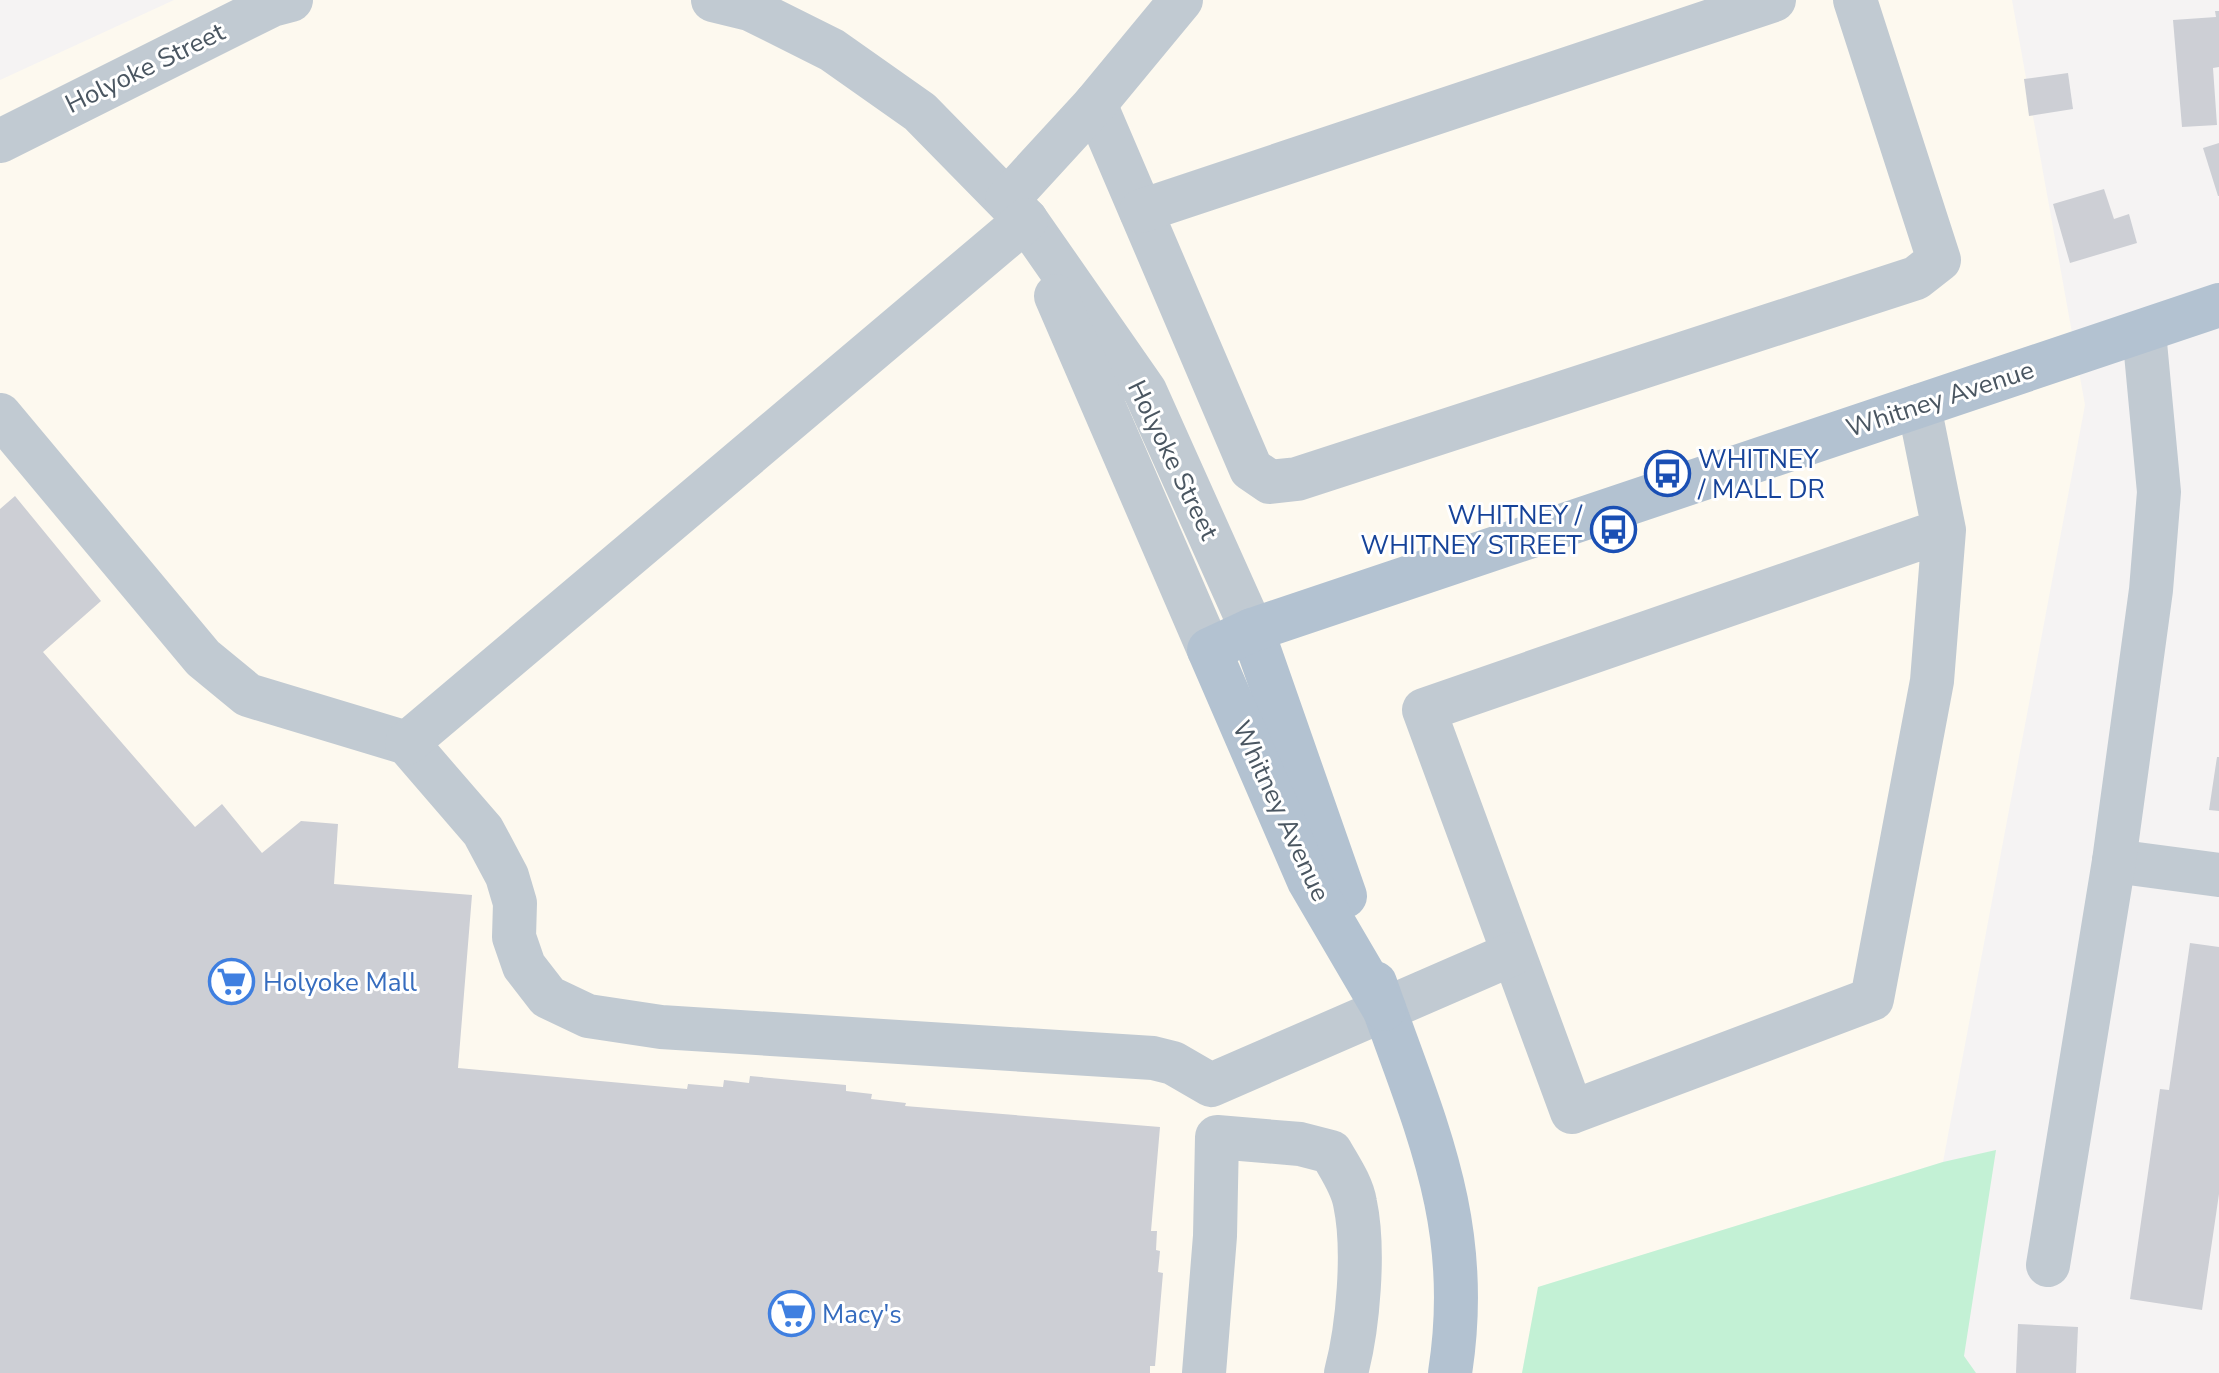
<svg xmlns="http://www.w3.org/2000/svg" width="2219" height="1373" font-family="'Nunito Sans',sans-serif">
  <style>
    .commercial { fill: #fdf9ef }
    .green { fill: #c3f1d5 }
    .building { fill: #cdcfd5 }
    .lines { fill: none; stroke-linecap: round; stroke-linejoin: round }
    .minor { stroke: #c1cad2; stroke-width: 44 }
    .major { stroke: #b3c2d1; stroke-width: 44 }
    .labels { text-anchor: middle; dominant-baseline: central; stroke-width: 6; stroke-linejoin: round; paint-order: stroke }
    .street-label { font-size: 26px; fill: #4a5661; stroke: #fff }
    .transit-label { font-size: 26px; fill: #164399; stroke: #fff; text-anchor: start }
    .shop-label { font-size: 26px; fill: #366cbe; stroke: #fff; text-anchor: start }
  </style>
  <rect width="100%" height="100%" fill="#f5f3f3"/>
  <!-- commercial -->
  <polygon class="commercial" points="174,0 2012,0 2085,405 1943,1162 1539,1287 1522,1373 0,1373 0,80"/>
  <!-- green -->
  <polygon class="green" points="1996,1150 1964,1356 1976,1373 1522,1373 1538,1287 1943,1162"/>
  <!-- building -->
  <g class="building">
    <polygon points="2215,11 2219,11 2219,67 2213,68 2217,125 2182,127 2173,20 2216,17"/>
    <polygon points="2068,73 2073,109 2029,116 2024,79"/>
    <polygon points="2219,143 2219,196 2218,196 2203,148"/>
    <polygon points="2104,189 2114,219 2129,214 2137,243 2070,263 2053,204"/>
    <polygon points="15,496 101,601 43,652 195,827 222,804 262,853 301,821 338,824 334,884 472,895 458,1068 687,1089 688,1084 723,1087 724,1080 749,1083 750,1076 846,1085 846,1091 872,1094 871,1099 906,1103 905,1106 1160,1127 1151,1231 1157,1231 1156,1250 1160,1251 1158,1272 1163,1273 1155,1366 1150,1366 1150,1373 0,1373 0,509"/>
    <polygon points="2217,757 2219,757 2219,811 2209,810"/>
    <polygon points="2190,943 2219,947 2219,1194 2202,1310 2130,1299 2160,1089 2169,1090"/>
    <polygon points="2018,1324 2078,1327 2076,1373 2016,1373"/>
  </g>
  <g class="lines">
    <!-- minor -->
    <g class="minor">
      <polyline points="713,0 750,9 832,50 920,112 1026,220 1145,391 1252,630"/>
      <polyline points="1095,104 1251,469 1270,482 1297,479 1916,278 1939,260 1855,0"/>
      <polyline points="0,141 272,5 291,0"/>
      <polyline points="1007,200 1095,104 1181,0"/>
      <polyline points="1141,211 1774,0"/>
      <polyline points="1056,296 1209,650"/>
      <polyline points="1919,406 1944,530 1424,710 1572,1112 1872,999 1932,681 1944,530"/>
      <polyline points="0,415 203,658 248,695 407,743 483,831 507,876 515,903 514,937 524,966 548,997 588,1016 661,1027 1153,1058 1173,1063 1211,1085 1512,954"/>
      <polyline points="407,743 1026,220"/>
      <polyline points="2114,861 2219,875"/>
      <polyline points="2048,1265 2114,861 2151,590 2159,492 2144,332"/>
      <path d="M1204,1373L1215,1236L1217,1137L1300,1144L1331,1152C1340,1168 1352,1185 1355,1203C1365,1250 1358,1328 1346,1373"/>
    </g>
    <!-- major -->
    <g class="major">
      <polyline points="1252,630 1345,896"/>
      <path d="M1375,983C1423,1121 1474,1221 1450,1373"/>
      <polyline points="1384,1009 1309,881 1209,650 1252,630 2219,305"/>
    </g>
  </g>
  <!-- icons -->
  <defs>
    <symbol id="bus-ring" viewBox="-11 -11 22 22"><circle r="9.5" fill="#fff" stroke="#1a4fb4" stroke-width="1.5"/><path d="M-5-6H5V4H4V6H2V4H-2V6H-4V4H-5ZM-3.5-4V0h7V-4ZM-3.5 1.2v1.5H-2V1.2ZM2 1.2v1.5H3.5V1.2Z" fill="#1a4fb4"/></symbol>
    <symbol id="supermarket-ring" viewBox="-11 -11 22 22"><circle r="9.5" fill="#fff" stroke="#3f7fe0" stroke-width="1.5"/><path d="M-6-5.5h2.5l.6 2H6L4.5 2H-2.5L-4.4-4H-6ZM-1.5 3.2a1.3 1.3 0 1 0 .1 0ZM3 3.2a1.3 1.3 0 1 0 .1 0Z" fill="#3f7fe0"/></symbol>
  </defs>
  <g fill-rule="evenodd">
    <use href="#bus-ring" x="1642" y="448" width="51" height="51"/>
    <use href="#bus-ring" x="1588" y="504" width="51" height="51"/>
    <use href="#supermarket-ring" x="206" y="956" width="51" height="51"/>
    <use href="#supermarket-ring" x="766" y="1288" width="51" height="51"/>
  </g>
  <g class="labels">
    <!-- street labels -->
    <g class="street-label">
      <text transform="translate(145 68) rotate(-26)">Holyoke Street</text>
      <text transform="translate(1940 399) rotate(-18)">Whitney Avenue</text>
      <text transform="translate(1173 460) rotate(64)">Holyoke Street</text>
      <text transform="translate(1281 811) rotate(65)">Whitney Avenue</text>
    </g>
    <!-- transit labels -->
    <g class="transit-label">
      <text x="1698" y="459">WHITNEY<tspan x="1698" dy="30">/ MALL DR</tspan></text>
      <text x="1582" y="515" text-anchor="end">WHITNEY /<tspan x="1582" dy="30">WHITNEY STREET</tspan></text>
    </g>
    <!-- shop labels -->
    <g class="shop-label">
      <text x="263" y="982">Holyoke Mall</text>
      <text x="822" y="1314">Macy's</text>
    </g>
  </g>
</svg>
